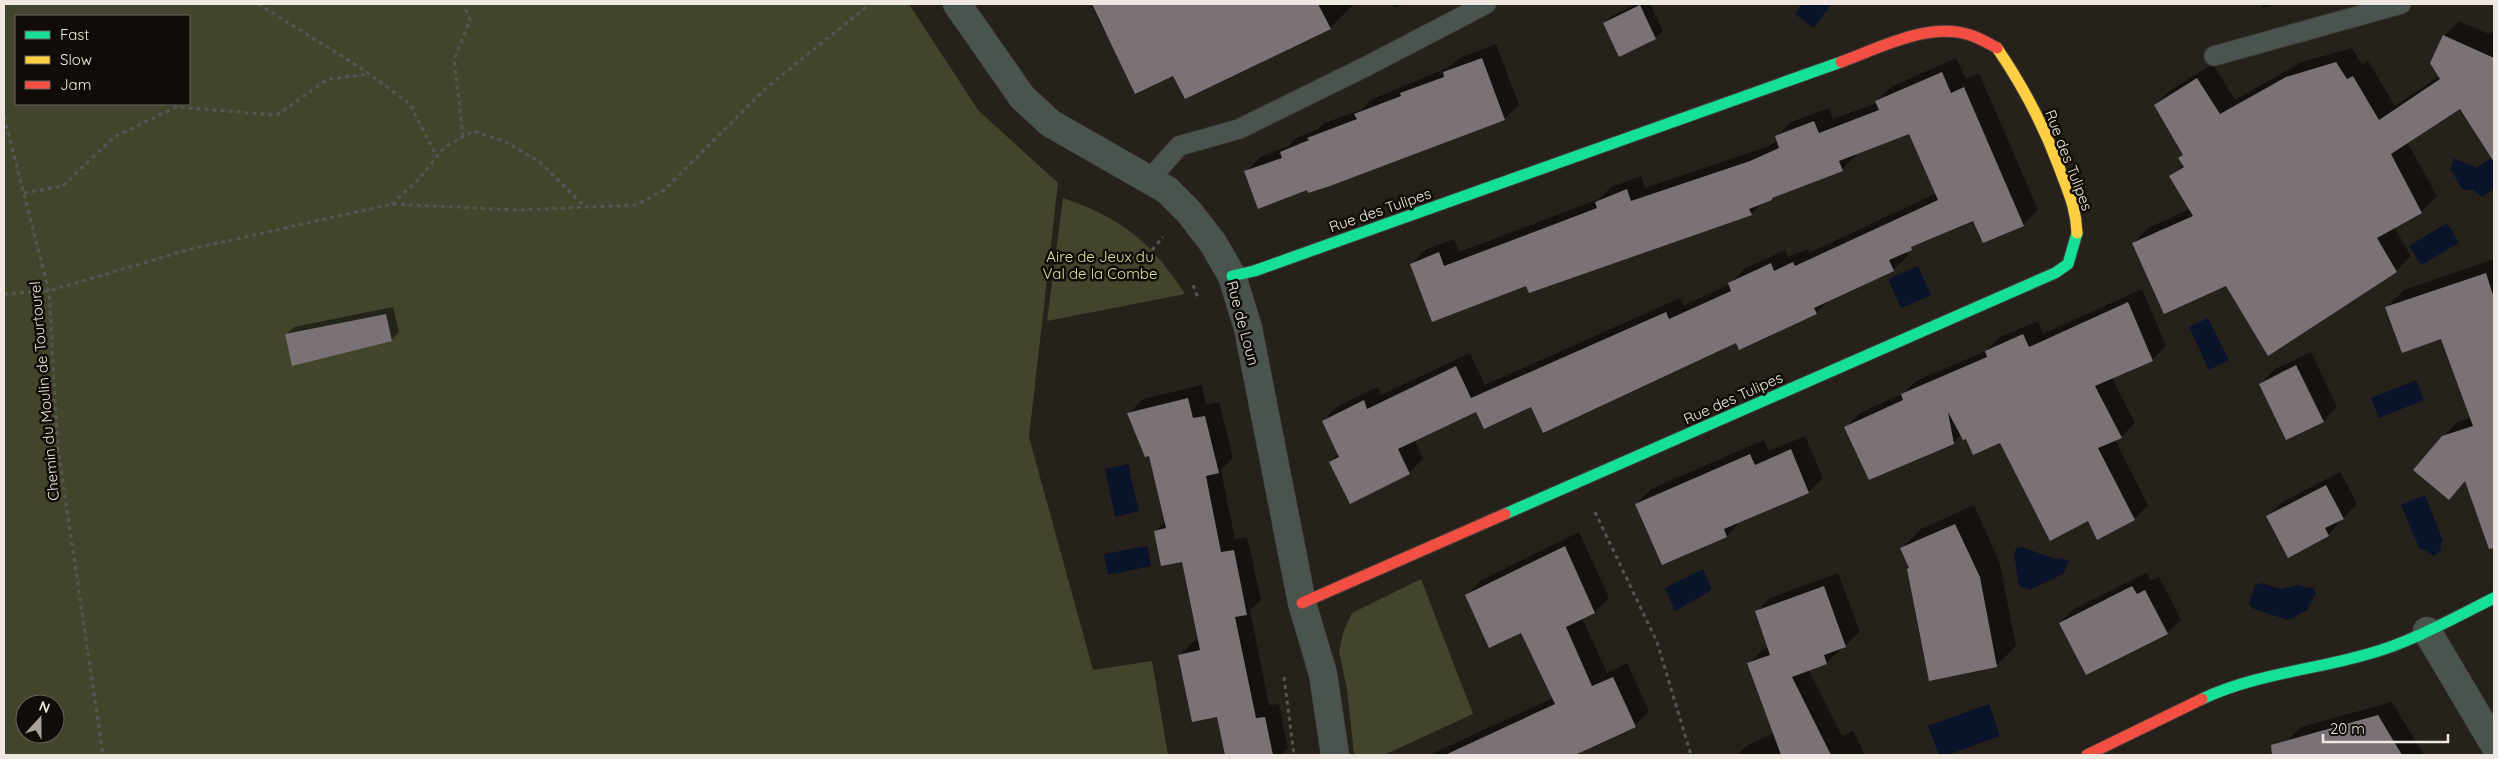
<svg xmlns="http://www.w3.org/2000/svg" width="2498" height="759" font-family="Quicksand,sans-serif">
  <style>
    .green { fill: #42442c; fill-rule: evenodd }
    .water { fill: #09132a }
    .shadow { fill: #0007 }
    .building { fill: #7a7276 }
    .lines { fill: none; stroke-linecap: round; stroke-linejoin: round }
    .lane-casing { stroke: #423d37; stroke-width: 21 }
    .street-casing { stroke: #423d37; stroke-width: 29 }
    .fast-casing { stroke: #423d37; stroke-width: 13 }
    .slow-casing { stroke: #423d37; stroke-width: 13 }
    .jam-casing { stroke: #423d37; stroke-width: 13 }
    .path { stroke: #525752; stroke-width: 3; stroke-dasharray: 4 4; stroke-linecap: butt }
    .lane { stroke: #4a544f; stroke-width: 19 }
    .street { stroke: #4a544f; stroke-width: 28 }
    .fast { stroke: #16e098; stroke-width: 11 }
    .slow { stroke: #ffcf43; stroke-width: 11 }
    .jam { stroke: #f24e42; stroke-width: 11 }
    .labels { text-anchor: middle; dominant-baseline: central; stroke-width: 5; stroke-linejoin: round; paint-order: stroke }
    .street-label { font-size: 15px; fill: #efe8e0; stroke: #110c07 }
    .park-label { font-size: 15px; fill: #d6e1a0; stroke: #110c07 }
  </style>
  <rect width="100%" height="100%" fill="#27211b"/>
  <!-- green -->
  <g class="green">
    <path d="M4,4H909L978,110L1058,183L1029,437L1093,670L1152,661L1168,755H4ZM16,16H189V104H16ZM25,704H55V734H25Z"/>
    <path d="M1063,198C1122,218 1152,243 1185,294L1047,321Z"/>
    <polygon points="1421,579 1473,714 1384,755 1354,755 1347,689 1339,651 1344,630 1352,613"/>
  </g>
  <!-- water -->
  <g class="water">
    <polygon points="1802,4 1831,4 1814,28 1795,14"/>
    <polygon points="2494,156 2494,189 2482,197 2473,190 2463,190 2450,169 2454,158 2476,168"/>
    <polygon points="2447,223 2459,243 2421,265 2409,246"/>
    <polygon points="1918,266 1931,295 1901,308 1888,279"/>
    <polygon points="2208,318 2229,360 2209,370 2189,327"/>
    <polygon points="2416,380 2424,400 2379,418 2371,398"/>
    <polygon points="1128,464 1139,511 1115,517 1105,469"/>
    <polygon points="2425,495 2443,541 2441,542 2441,550 2434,556 2423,549 2420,550 2401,505"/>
    <polygon points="1147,546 1151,566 1108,575 1104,554"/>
    <polygon points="2022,547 2055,559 2059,558 2069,561 2063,574 2030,590 2019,586 2014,553 2017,548"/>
    <polygon points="1703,569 1712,590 1675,611 1665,588"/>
    <polygon points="2262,583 2281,589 2299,585 2307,588 2312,587 2316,593 2307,610 2288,620 2254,609 2249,604 2255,585"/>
    <polygon points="1989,704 2000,736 1947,755 1939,755 1928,726"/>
  </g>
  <!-- shadow -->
  <g class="shadow">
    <polygon points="1091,4 1354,4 1330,28 1174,74 1105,33"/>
    <polygon points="1393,4 1404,4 1395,8"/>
    <polygon points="1637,4 1650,4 1663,31 1655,38 1604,23 1612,16"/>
    <polygon points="2261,4 2276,4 2262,8"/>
    <polygon points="2459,21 2489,34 2494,31 2494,130 2480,139 2460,108 2407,142 2437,196 2421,212 2394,227 2411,256 2396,271 2226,284 2133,243 2148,228 2190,209 2171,177 2184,164 2180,158 2184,154 2155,105 2170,90 2213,64 2235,100 2302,62 2352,48 2362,65 2368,61 2395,106 2439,76 2444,36"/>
    <polygon points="1496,44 1519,105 1504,119 1308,189 1246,172 1260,157 1287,147 1296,138 1318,129 1324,123 1361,110 1371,100 1449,67 1459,58"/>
    <polygon points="1956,58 1966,79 1979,73 2038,210 2023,225 1973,219 1917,243 1906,251 1908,256 1893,270 1830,299 1816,313 1736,341 1531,405 1477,411 1415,440 1423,459 1409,473 1331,462 1339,453 1323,421 1338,406 1378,387 1381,395 1470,353 1485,385 1680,298 1684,306 1730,284 1744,269 1785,250 1788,257 1808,249 1809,253 1937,193 1910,132 1856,153 1856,155 1842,170 1775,195 1762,203 1751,214 1527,284 1411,264 1425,250 1454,239 1459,252 1599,199 1611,187 1641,176 1645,188 1766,147 1778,141 1777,136 1791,122 1829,108 1833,119 1877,103 1876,101 1891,87"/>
    <polygon points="2494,259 2494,360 2455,374 2442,337 2387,307 2404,290"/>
    <polygon points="2142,289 2166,346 2152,360 2112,378 2135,423 2121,437 2115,440 2148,505 2134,519 2088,519 2000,442 1961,435 1953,442 1846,427 1860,413 1904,393 1916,381 1986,351 2000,337 2038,321 2043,334"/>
    <polygon points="393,307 399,332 391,340 287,334 294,327"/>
    <polygon points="2311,352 2337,407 2323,421 2260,384 2275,369"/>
    <polygon points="1202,385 1206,405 1219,402 1233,458 1221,470 1235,539 1247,537 1261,600 1250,610 1269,705 1279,704 1288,748 1280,755 1226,755 1218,715 1180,655 1194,641 1199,640 1183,561 1155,531 1166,521 1150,454 1129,413 1143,399"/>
    <polygon points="2494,410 2494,482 2470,490 2466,480 2449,498 2443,437 2457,422"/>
    <polygon points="1805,436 1823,478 1808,492 1741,521 1727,536 1663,564 1636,504 1651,489 1764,440 1769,451"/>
    <polygon points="2340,472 2357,503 2328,535 2268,516 2282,502"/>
    <polygon points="1974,505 2000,564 2016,646 1997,665 1911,568 1902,548 1921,529"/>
    <polygon points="1579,532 1609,598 1595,612 1582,618 1607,673 1627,663 1649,711 1635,726 1571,755 1429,755 1553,698 1521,632 1466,596 1480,581"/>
    <polygon points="1838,573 1860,632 1826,663 1808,669 1842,736 1853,731 1865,755 1737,755 1746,746 1774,733 1749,663 1763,649 1769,647 1756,612 1770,598"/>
    <polygon points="2146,573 2151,580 2159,577 2181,620 2167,633 2060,623 2074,609"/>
    <polygon points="2392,702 2424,755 2291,755 2287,741 2301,727"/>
  </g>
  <!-- building -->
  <g class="building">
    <polygon points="1092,4 1318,4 1331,29 1185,99 1173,76 1135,94"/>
    <polygon points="1640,5 1656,39 1619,57 1603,23"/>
    <polygon points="2443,35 2494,58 2494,162 2460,109 2391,154 2422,213 2377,238 2397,272 2268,356 2226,286 2164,314 2132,243 2193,216 2169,176 2184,167 2178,158 2183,155 2154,105 2197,78 2220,114 2286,77 2336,62 2347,79 2353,76 2379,120 2440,79 2430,63"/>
    <polygon points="1482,58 1505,120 1330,186 1308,193 1307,190 1258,209 1244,171 1282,158 1280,152 1309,140 1307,138 1357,119 1354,114 1401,96 1400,93 1444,77 1443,72"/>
    <polygon points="1942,72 1951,93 1964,87 2024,226 1983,243 1973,221 1911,247 1912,250 1889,260 1894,271 1814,308 1817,314 1739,350 1736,343 1543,433 1531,407 1484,429 1476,412 1398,449 1410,474 1350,504 1329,462 1339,457 1322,421 1364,400 1367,409 1456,366 1471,398 1666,312 1669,319 1731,291 1728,283 1771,263 1774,271 1793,262 1795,266 1938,200 1909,134 1839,161 1843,171 1772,198 1772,200 1749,209 1752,215 1529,293 1526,286 1432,322 1410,264 1439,252 1444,266 1597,208 1595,202 1627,189 1631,201 1750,161 1779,148 1775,136 1814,121 1819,133 1879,110 1875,101"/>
    <polygon points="2486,273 2494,298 2494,548 2489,549 2465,481 2449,500 2413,470 2442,436 2473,426 2441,339 2402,353 2385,307"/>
    <polygon points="2128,302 2153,361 2095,386 2122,438 2098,448 2135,520 2097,540 2088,521 2050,541 2000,443 1973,455 1966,439 1963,440 1948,412 1954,444 1869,480 1844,427 1903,400 1901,394 1987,357 1985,351 2023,334 2029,347"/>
    <polygon points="386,314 392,341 292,366 285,334"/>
    <polygon points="2296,365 2324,422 2286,440 2259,384"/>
    <polygon points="1188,398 1193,418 1205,416 1219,473 1206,476 1221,552 1234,550 1247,615 1235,617 1256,718 1265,717 1273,755 1225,755 1217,717 1192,722 1178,655 1200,650 1182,562 1161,566 1154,531 1166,528 1149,456 1145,457 1127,413"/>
    <polygon points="1791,449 1809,493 1724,529 1727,537 1662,565 1635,504 1750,454 1755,465"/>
    <polygon points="2326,485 2344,519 2325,528 2329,536 2288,558 2266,516"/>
    <polygon points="1955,524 1980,577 1997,667 1929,681 1907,569 1909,568 1900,548"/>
    <polygon points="1565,546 1595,613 1566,627 1592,686 1613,677 1636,727 1575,755 1445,755 1555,704 1521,633 1489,648 1465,595"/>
    <polygon points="1824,586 1846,647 1824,655 1827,664 1792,677 1831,755 1781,755 1747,663 1770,655 1755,611"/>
    <polygon points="2132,586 2137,594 2145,590 2168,634 2086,675 2059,623"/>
    <polygon points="2378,715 2402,755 2272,755 2271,745"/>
  </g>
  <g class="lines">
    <defs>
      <g id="lane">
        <polyline points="2214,56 2401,4"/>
        <polyline points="1149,180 1179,146 1239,129 1367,66 1486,4"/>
      </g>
      <g id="street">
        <polyline points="957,4 1022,97 1050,123 1167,190 1189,212 1213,243 1232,276 1248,328 1302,603 1323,674 1335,755"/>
        <polyline points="2427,631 2494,744"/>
      </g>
      <g id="fast">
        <polyline points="1232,276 1254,271 1841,62"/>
        <polyline points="1505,514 2055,273 2068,264 2077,233"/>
        <path d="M2202,699C2254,674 2314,670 2368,654C2412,642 2454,618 2494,598"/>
      </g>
      <path id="slow" d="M1997,48C2023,86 2043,124 2059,167C2068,192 2076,207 2077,233"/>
      <g id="jam">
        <path d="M1841,62C1880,48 1931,20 1973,36C1981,39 1990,44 1997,48"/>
        <polyline points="1302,603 1505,514"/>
        <polyline points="2087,755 2202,699"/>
      </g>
    </defs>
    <!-- lane casing -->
    <use href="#lane" class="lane-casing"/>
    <!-- street casing -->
    <use href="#street" class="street-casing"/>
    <!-- fast casing -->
    <use href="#fast" class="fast-casing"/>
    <!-- slow casing -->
    <use href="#slow" class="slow-casing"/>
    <!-- jam casing -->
    <use href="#jam" class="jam-casing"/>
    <!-- path -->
    <g class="path">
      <polyline points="258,4 361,68 410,104 437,157"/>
      <polyline points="4,117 49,291 58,449 103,755"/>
      <polyline points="463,137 454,60 470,20 464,4"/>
      <polyline points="24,193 63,186 114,137 176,107 277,115 328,79 369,74"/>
      <polyline points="392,204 417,181 445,147 473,131 504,141 540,162 585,207"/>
      <polyline points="1152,250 1163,237"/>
      <polyline points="1193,285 1198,298"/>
      <polyline points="4,294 49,291 187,250 392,204 517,210 636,205 664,190 766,88 870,4"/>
      <polyline points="1595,512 1657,642 1691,755"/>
      <polyline points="1284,677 1294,755"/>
    </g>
    <!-- lane -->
    <use href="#lane" class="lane"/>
    <!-- street -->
    <use href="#street" class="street"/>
    <!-- fast -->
    <use href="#fast" class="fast"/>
    <!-- slow -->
    <use href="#slow" class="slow"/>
    <!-- jam -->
    <use href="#jam" class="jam"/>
  </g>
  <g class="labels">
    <!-- street labels -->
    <g class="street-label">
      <text transform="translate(2069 160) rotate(69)">Rue des Tulipes</text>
      <text transform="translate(1380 210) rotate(-19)">Rue des Tulipes</text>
      <text transform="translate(1243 323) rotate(75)">Rue de Loun</text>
      <text transform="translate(44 391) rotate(-95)">Chemin du Moulin de Tourtourel</text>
      <text transform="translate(1733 398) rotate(-24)">Rue des Tulipes</text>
    </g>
    <!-- park labels -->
    <g class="park-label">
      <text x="1100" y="256">Aire de Jeux du<tspan x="1100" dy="17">Val de la Combe</tspan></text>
    </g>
  </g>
  <!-- border -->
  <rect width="2498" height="759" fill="none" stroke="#efe8e0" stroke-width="10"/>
  <!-- legend -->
  <rect x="15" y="15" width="175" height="90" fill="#110c07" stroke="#6a645e"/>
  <rect x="25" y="31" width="25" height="8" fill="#16e098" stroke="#6a645e"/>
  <text x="60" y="40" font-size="15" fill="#efe8e0">Fast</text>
  <rect x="25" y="56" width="25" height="8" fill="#ffcf43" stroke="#6a645e"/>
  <text x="60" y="65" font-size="15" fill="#efe8e0">Slow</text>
  <rect x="25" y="81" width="25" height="8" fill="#f24e42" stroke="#6a645e"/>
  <text x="60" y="90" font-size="15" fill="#efe8e0">Jam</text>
  <!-- north arrow -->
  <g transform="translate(40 719) rotate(21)"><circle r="24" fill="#110c07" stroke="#6a645e"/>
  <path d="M0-4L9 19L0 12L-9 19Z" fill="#a9a29b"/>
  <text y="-8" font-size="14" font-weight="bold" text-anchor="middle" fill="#efe8e0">N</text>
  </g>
  <!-- scale -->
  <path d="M2323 734v8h125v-8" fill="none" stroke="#efe8e0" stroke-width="2.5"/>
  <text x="2330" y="734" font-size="15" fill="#efe8e0" stroke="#110c07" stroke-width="4" paint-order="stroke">20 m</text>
</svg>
